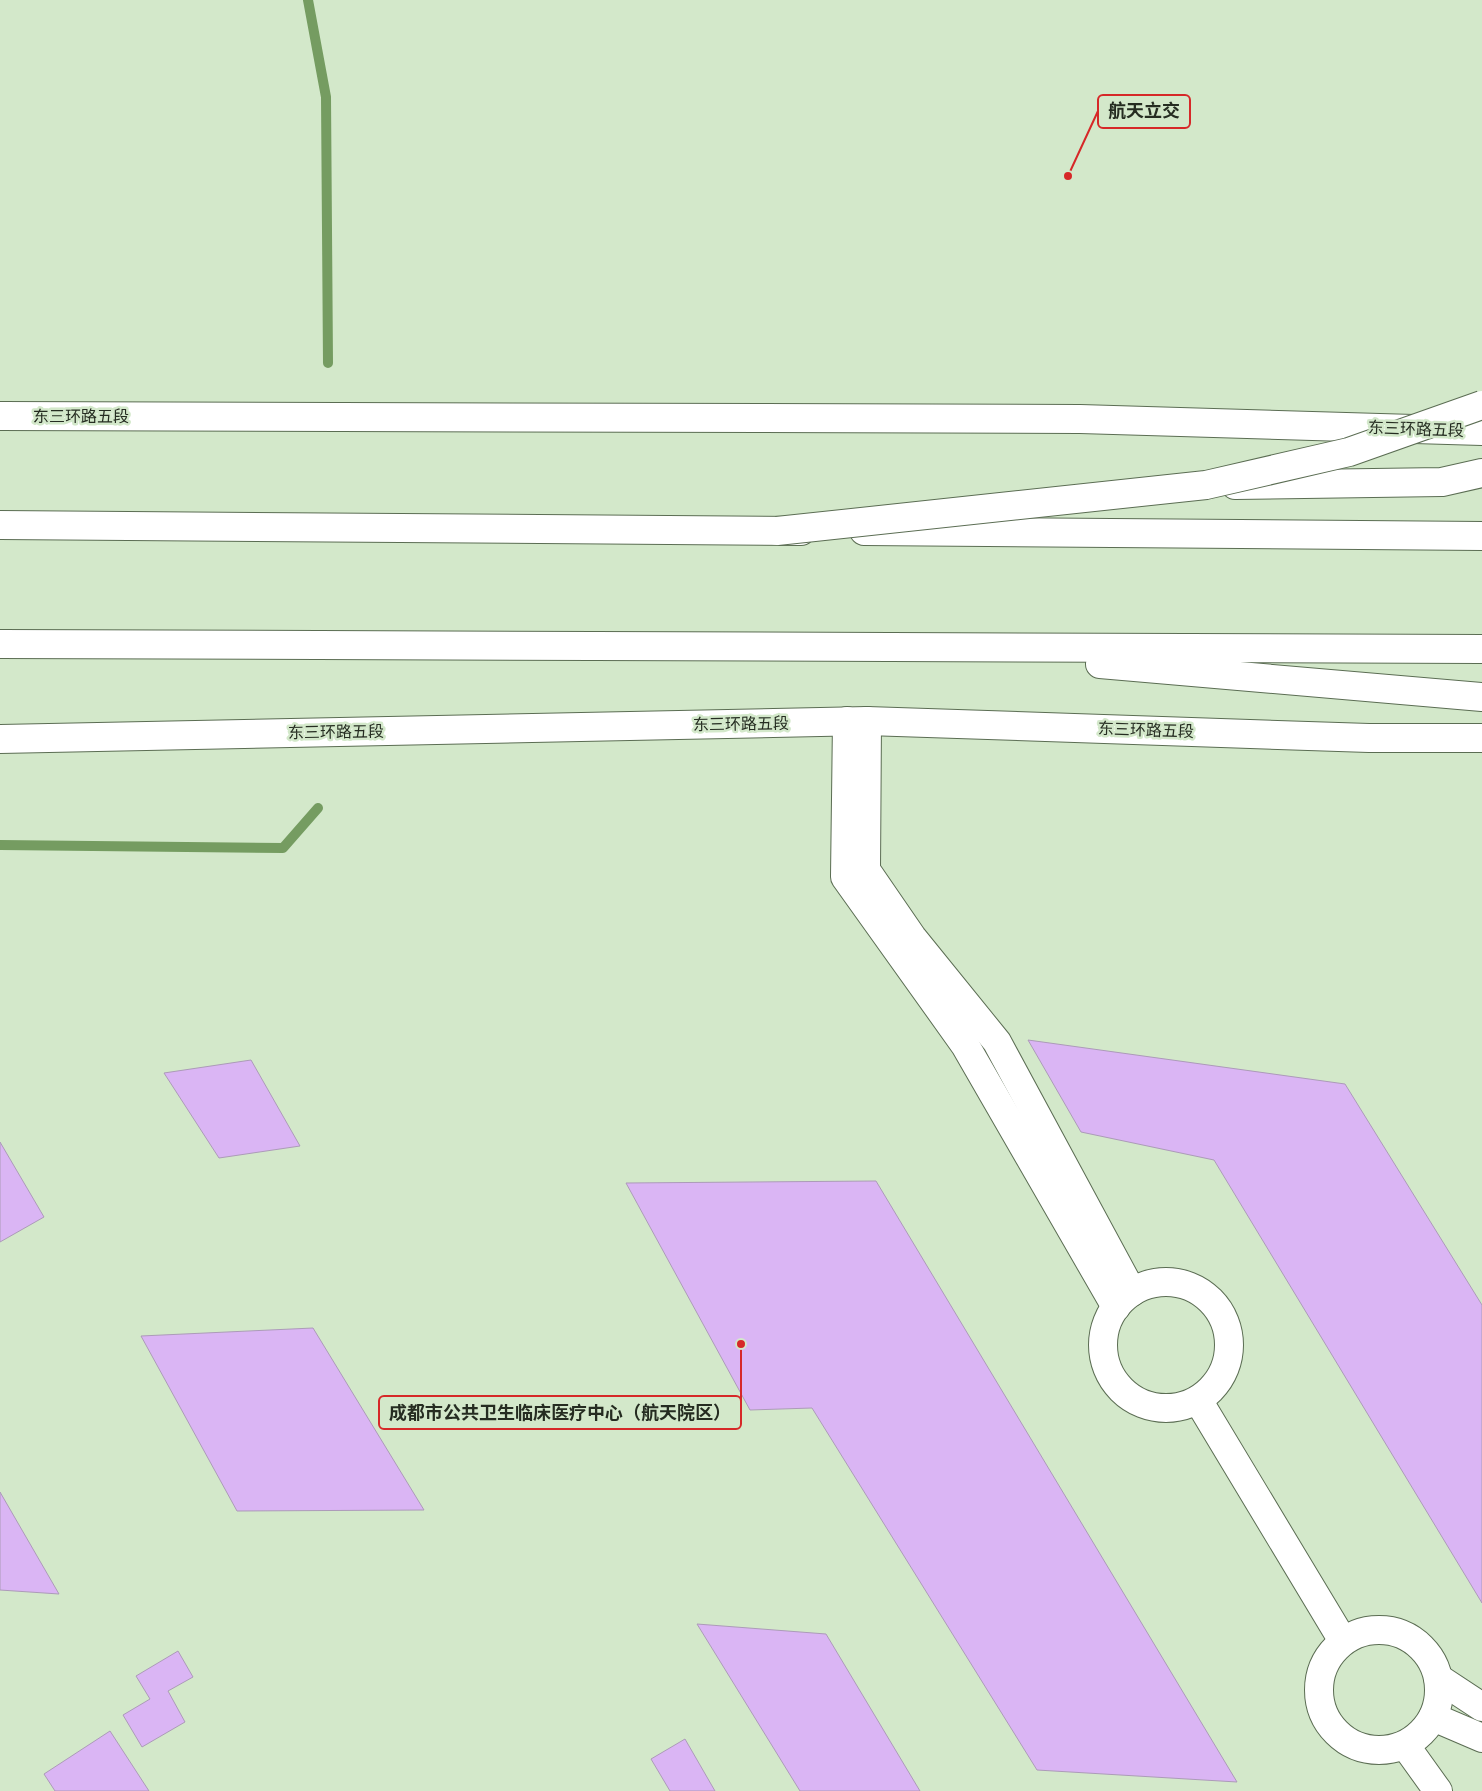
<svg xmlns="http://www.w3.org/2000/svg" width="1482" height="1791" font-family="'Roboto Serif','Noto Sans SC',serif">
  <style>
    .lines { fill: none; stroke-linecap: round; stroke-linejoin: round }
    .stream { stroke: #759c61; stroke-width: 10 }
    .building { fill: #dab5f4; stroke: #ac9bb8 }
    .minor-casing { stroke: #5b6d53; stroke-width: 30 }
    .major-casing { stroke: #5b6d53; stroke-width: 30 }
    .highway-casing { stroke: #5b6d53; stroke-width: 30 }
    .minor { stroke: #fff; stroke-width: 28 }
    .major { stroke: #fff; stroke-width: 28 }
    .highway { stroke: #fff; stroke-width: 28 }
    .highway-bridge-casing { stroke: #5b6d53; stroke-width: 30; stroke-linecap: butt }
    .highway-bridge { stroke: #fff; stroke-width: 28 }
    .labels { text-anchor: middle; dominant-baseline: central; stroke-width: 5; stroke-linejoin: round; paint-order: stroke }
    .street-label { font-size: 16px; fill: #252c21; stroke: #d3e8ca }
    .leader { fill: none; stroke: #d62828; stroke-width: 2 }
    .callout-dot { fill: #d62828; stroke: #d3e8ca; stroke-width: 2 }
    .callout { fill: #d3e8ca; stroke: #d62828; stroke-width: 2 }
    .callout-label { font-size: 18px; text-anchor: middle; font-weight: bold; fill: #252c21 }
  </style>
  <rect width="100%" height="100%" fill="#d3e8ca"/>
  <g class="lines">
    <!-- stream -->
    <g class="stream">
      <polyline points="308,0 326,97 328,363"/>
      <polyline points="0,845 283,848 318,808"/>
    </g>
  </g>
  <!-- building -->
  <g class="building">
    <polygon points="1028,1040 1345,1084 1482,1305 1482,1603 1214,1160 1081,1132"/>
    <polygon points="251,1060 300,1146 219,1158 164,1073"/>
    <polygon points="0,1142 44,1217 0,1242"/>
    <polygon points="876,1181 1237,1782 1037,1770 812,1408 750,1410 626,1183"/>
    <polygon points="313,1328 424,1510 237,1511 141,1336"/>
    <polygon points="0,1492 59,1594 0,1590"/>
    <polygon points="697,1624 826,1634 920,1791 800,1791"/>
    <polygon points="178,1651 193,1677 168,1691 185,1722 142,1747 123,1715 150,1699 136,1676"/>
    <polygon points="110,1731 149,1791 55,1791 44,1774"/>
    <polygon points="685,1739 715,1791 670,1791 651,1759"/>
  </g>
  <g class="lines">
    <defs>
      <g id="minor">
        <polyline points="847,721 845,877 965,1045 1116,1307"/>
        <polyline points="867,721 866,870 912,937 997,1042 1132,1292"/>
        <circle cx="1166" cy="1345" r="63"/>
        <polyline points="1198,1400 1343,1641"/>
        <circle cx="1379" cy="1690" r="60"/>
        <polyline points="1438,1678 1482,1707"/>
        <polyline points="1433,1717 1482,1738"/>
        <polyline points="1405,1745 1438,1791"/>
      </g>
      <g id="major">
        <polyline points="0,416 1080,419 1482,431"/>
        <polyline points="0,739 867,721 1369,738 1482,738"/>
      </g>
      <g id="highway">
        <polyline points="1235,485 1442,482 1482,473"/>
        <polyline points="0,525 801,531"/>
        <polyline points="864,531 1482,536"/>
        <polyline points="0,644 1482,649"/>
        <polyline points="1100,664 1482,697"/>
      </g>
    </defs>
    <!-- minor casing -->
    <use href="#minor" class="minor-casing"/>
    <!-- major casing -->
    <use href="#major" class="major-casing"/>
    <!-- highway casing -->
    <use href="#highway" class="highway-casing"/>
    <!-- minor -->
    <use href="#minor" class="minor"/>
    <!-- major -->
    <use href="#major" class="major"/>
    <!-- highway -->
    <use href="#highway" class="highway"/>
    <defs>
      <polyline id="highway-bridge" points="777,531 1206,485 1349,452 1482,405"/>
    </defs>
    <!-- highway-bridge casing -->
    <use href="#highway-bridge" class="highway-bridge-casing"/>
    <!-- highway-bridge -->
    <use href="#highway-bridge" class="highway-bridge"/>
  </g>
  <g class="labels">
    <!-- street labels -->
    <g class="street-label">
      <text x="81" y="416">东三环路五段</text>
      <text transform="translate(1416 429) rotate(2)">东三环路五段</text>
      <text transform="translate(741 724) rotate(-1)">东三环路五段</text>
      <text transform="translate(1146 730) rotate(2)">东三环路五段</text>
      <text transform="translate(336 732) rotate(-1)">东三环路五段</text>
    </g>
  </g>
  <!-- callouts -->
  <path class="leader" d="M1068 176L1098 111M741 1344L741 1413"/>
  <g class="callout-dot">
    <circle cx="1068" cy="176" r="5"/>
    <circle cx="741" cy="1344" r="5"/>
  </g>
  <g class="callout">
    <rect x="1098" y="95" width="92" height="33" rx="5"/>
    <rect x="379" y="1396" width="362" height="33" rx="5"/>
  </g>
  <g class="callout-label">
    <text x="1144" y="117">航天立交</text>
    <text x="560" y="1419">成都市公共卫生临床医疗中心（航天院区）</text>
  </g>
</svg>
